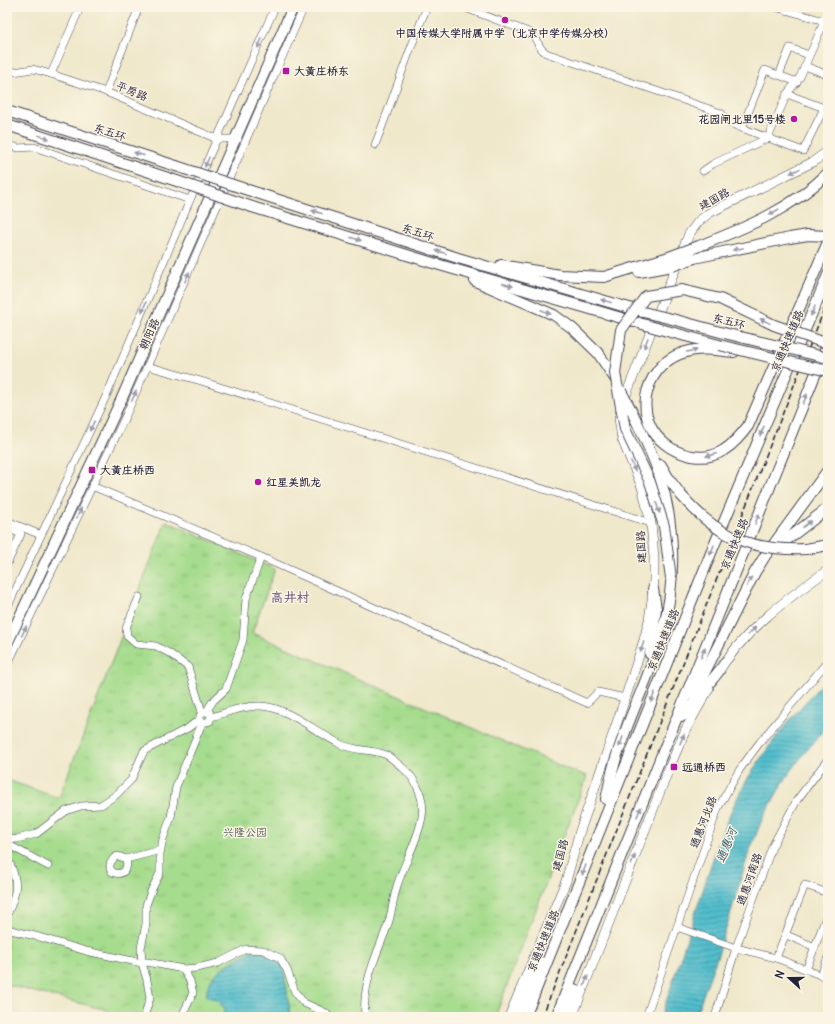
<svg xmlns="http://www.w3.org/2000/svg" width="835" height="1024" font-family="Delius,'LXGW WenKai TC',sans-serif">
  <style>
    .grass { fill: url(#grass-tufts); stroke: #647f64 }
    .water { fill: url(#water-rules); stroke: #3a7084 }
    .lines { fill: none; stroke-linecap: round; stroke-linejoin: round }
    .minor-casing { stroke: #414051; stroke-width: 8 }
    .major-casing { stroke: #414051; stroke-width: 10 }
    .highway-casing { stroke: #414051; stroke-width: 12 }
    .minor { stroke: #fff; stroke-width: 7 }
    .major { stroke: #fff; stroke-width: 9 }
    .highway { stroke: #fff; stroke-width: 10 }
    .rail { stroke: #22223b; stroke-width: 1.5; stroke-dasharray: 6 3; stroke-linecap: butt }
    .highway-bridge-casing { stroke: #414051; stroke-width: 12; stroke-linecap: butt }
    .highway-bridge { stroke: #fff; stroke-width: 10 }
    .oneway { fill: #9c9ca7 }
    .poi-dot { fill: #b5179e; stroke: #fcf5e5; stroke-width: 1.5 }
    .labels { text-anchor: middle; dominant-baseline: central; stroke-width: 3; stroke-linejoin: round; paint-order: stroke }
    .poi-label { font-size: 11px; font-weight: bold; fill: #22223b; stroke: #fcf5e5; text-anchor: start }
    .street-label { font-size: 11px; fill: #22223b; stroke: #fcf5e5 }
    .park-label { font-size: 11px; fill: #4a5a54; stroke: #fcf5e5 }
    .water-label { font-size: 12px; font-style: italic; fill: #33596e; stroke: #fcf5e5 }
    .quarter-label { font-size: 13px; fill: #614e73; stroke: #fcf5e5 }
  </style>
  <defs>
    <pattern id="grass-tufts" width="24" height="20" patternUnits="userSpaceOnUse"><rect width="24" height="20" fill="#a6dc8d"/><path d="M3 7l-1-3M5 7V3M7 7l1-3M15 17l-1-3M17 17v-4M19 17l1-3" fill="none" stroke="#8fbc7b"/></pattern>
    <pattern id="water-rules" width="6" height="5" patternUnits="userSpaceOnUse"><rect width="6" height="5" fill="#52becc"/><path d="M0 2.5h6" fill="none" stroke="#449aa7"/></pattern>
  </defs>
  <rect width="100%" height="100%" fill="#fcf5e5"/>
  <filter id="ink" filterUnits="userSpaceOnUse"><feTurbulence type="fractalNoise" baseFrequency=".025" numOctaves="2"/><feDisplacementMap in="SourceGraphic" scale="8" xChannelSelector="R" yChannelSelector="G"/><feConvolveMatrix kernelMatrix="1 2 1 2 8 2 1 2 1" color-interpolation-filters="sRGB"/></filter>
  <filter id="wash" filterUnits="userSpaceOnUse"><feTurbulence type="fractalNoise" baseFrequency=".012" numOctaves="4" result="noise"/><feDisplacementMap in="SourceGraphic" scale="16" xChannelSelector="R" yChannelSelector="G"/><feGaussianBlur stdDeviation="0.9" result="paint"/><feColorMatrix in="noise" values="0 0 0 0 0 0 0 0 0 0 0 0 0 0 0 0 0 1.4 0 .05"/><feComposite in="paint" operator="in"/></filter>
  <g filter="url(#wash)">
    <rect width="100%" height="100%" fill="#efe8cb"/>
    <!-- grass -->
    <polygon class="grass" points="166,521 275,569 252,633 570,770 587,776 495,1017 113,1017 107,1010 7,985 7,780 59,798"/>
    <!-- water -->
    <g class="water">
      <path d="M828,677V726L802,756L782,784L761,822L748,855L719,952L695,1017H661C675,975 689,932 703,890C715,852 727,814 747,780C769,742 798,710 828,677Z"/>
      <path d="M253,950L270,955L283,967L289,1004L290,1014L292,1017H222L225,1010L220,1002L207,996C204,973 236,960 253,950Z"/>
    </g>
  </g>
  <g filter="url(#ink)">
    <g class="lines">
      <defs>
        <g id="minor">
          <path d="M463,7L531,33C539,41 536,46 546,53L721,113L729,123L768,138L787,94L800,77L824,22"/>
          <polyline points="775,7 828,22"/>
          <polyline points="805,66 828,75"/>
          <polyline points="7,73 33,69 51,74 106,92 217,139 238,139"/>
          <polyline points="51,74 80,8"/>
          <polyline points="779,75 790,48 809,55"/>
          <polyline points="106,92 139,7"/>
          <polyline points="824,108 828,100"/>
          <polyline points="742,128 765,70 797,82"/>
          <polyline points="7,144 18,148 34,147 190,200"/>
          <path d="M375,145C393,99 408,52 427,7"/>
          <polyline points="703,171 713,164 768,138 803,151 824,108 787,94"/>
          <polyline points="147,366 201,381 651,523"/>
          <polyline points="92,486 261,557 587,703 598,692 625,698"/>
          <polyline points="7,521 41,535"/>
          <polyline points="7,528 21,534 7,564"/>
          <polyline points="139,597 126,628 127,636 136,644 156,646 169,653 188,667 202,712"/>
          <polyline points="7,608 108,392 190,200 275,7"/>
          <polyline points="7,666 126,415 304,7"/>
          <polyline points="206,712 213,701 226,689 243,640 246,599 261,557"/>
          <path d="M211,717C226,713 244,705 261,706C287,707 316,732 340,744C354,751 369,749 384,754C390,756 398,764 403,768C417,780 425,799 422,817C418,841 404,863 397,886C393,899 392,914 387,927C376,957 362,983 365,1017"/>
          <polyline points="7,840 17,839 36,834 66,811 81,806 101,805 116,795 131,780 144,751 188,728 200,719"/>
          <polyline points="7,844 48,866"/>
          <path d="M7,857C19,881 18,891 7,915"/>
          <path d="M126,859C132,882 97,875 115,857L118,856L126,859L161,850"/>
          <polyline points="677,927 736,948 776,958 828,978"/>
          <polyline points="7,929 39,937 86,951 142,963 147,962 183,969 197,968 218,963 246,949 263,950 280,958 287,970 295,992 304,1003 326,1013 329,1017"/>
          <polyline points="786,935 815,947"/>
          <polyline points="776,958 805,885 828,893"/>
          <polyline points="806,970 828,912"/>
          <polyline points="821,976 828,957"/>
          <polyline points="183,1014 193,993 190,981 183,969"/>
          <path d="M144,1017L150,998L147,980L142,963L141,948L146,924V905L152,889L160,873V853L163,839L171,817L176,787L202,723L200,719V715C203,711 206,711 210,713L211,717L210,721L202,723"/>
          <polyline points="646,1017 718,808 740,769 760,742 828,661"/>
          <polyline points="715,1017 736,948 772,847 797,800 828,759"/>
        </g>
        <g id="major">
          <path d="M715,677C742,632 786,599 828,570"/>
          <polyline points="509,1017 566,881 579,834 627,693 644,640 649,620 652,600 654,580 654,557 651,523 642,487 622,439 619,418 621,408 689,234 698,222 709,213 813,162 828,151"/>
          <polyline points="572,1017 670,766 686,729 709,688"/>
        </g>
        <g id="highway">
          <polyline points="7,111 176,166"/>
          <polyline points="7,125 171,179"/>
          <polyline points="257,193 458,258 643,312"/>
          <polyline points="252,207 433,263 635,322"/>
          <path d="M699,246C745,228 792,209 828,173"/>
          <polyline points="694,258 790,238 808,235 828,236"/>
          <polyline points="501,265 560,275 604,277 669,257"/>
          <polyline points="639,272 672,266"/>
          <polyline points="475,281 554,315 572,328 598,353 616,380"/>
          <polyline points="672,319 724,333"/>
          <polyline points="667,331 719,345"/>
          <path d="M734,352C721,351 708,348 695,350C681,352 667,359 658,370C631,405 650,448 692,456C703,458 715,456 724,450C734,444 741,435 748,426L828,242"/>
          <polyline points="661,465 669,479 681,495"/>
          <polyline points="776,548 828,508"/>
          <polyline points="806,549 828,545"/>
          <polyline points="7,644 122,398 293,7"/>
          <polyline points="650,654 656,609 653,589"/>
          <polyline points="693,696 755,572 765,556 828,470"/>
          <polyline points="683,716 719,671"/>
          <path d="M606,799C610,782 613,765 619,749C632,710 651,673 662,633C677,582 675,524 659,474C652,452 641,431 631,410"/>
          <polyline points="514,1017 541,962"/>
          <polyline points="525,1017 713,548 828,275"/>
          <polyline points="556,1017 828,343"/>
          <polyline points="564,1017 574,989"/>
        </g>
      </defs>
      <!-- minor casing -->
      <use href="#minor" class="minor-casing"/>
      <!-- major casing -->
      <use href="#major" class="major-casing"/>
      <!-- highway casing -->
      <use href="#highway" class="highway-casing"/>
      <!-- minor -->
      <use href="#minor" class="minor"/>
      <!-- major -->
      <use href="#major" class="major"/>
      <!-- highway -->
      <use href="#highway" class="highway"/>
      <!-- rail -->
      <polyline class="rail" points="542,1017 828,300"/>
      <defs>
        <g id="highway-bridge">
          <polyline points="176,166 257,193"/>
          <polyline points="171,179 252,207"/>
          <polyline points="669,257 699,246"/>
          <polyline points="672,266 694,258"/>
          <polyline points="643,312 672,319"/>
          <polyline points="639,323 667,331"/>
          <polyline points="724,333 828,358"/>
          <polyline points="719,345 828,371"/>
          <polyline points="621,391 631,410"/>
          <path d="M681,495C717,537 751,551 806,549"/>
          <polyline points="671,578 664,526 650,482 625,429 615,373 621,330 646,296 682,290 720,299 774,325 828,344"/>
        </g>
      </defs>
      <!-- highway-bridge casing -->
      <use href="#highway-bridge" class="highway-bridge-casing"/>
      <!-- highway-bridge -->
      <use href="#highway-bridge" class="highway-bridge"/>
    </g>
    <!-- one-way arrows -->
    <defs><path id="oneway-solid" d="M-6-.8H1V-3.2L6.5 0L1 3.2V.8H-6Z"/></defs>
    <g class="oneway">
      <use href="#oneway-solid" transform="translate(260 43) rotate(114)"/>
      <use href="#oneway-solid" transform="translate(44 137) rotate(18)"/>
      <use href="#oneway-solid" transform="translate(139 154) rotate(-162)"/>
      <use href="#oneway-solid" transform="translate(207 162) rotate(114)"/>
      <use href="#oneway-solid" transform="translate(795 171) rotate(154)"/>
      <use href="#oneway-solid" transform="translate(317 212) rotate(-162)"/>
      <use href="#oneway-solid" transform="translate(774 212) rotate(150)"/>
      <use href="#oneway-solid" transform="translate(356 239) rotate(17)"/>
      <use href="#oneway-solid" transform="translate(738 249) rotate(168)"/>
      <use href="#oneway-solid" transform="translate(441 252) rotate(-162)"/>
      <use href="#oneway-solid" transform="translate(187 277) rotate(-66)"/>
      <use href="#oneway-solid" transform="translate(508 285) rotate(16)"/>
      <use href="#oneway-solid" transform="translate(606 301) rotate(-164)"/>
      <use href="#oneway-solid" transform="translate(144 307) rotate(113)"/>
      <use href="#oneway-solid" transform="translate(813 311) rotate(113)"/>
      <use href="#oneway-solid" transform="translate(546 312) rotate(24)"/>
      <use href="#oneway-solid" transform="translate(765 321) rotate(-154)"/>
      <use href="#oneway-solid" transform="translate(646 343) rotate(111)"/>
      <use href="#oneway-solid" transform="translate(692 351) rotate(-11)"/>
      <use href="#oneway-solid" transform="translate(134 396) rotate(-66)"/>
      <use href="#oneway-solid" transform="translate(805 399) rotate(-68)"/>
      <use href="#oneway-solid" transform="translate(92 426) rotate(115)"/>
      <use href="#oneway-solid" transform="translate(762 431) rotate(113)"/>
      <use href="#oneway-solid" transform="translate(711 455) rotate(167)"/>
      <use href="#oneway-solid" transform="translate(633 466) rotate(67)"/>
      <use href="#oneway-solid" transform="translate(658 508) rotate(72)"/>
      <use href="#oneway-solid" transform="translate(79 513) rotate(-65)"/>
      <use href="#oneway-solid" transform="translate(757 519) rotate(-68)"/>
      <use href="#oneway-solid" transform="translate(807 524) rotate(-37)"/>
      <use href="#oneway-solid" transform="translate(712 550) rotate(112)"/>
      <use href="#oneway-solid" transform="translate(749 582) rotate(-61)"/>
      <use href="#oneway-solid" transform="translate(24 631) rotate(-65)"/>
      <use href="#oneway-solid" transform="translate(752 631) rotate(-46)"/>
      <use href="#oneway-solid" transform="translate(642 647) rotate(108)"/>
      <use href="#oneway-solid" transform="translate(703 653) rotate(-68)"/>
      <use href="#oneway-solid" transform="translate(653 697) rotate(112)"/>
      <use href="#oneway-solid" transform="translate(682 739) rotate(-67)"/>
      <use href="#oneway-solid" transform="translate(621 742) rotate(111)"/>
      <use href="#oneway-solid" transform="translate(639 812) rotate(-67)"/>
      <use href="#oneway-solid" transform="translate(633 860) rotate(-69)"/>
      <use href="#oneway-solid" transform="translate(584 870) rotate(111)"/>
      <use href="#oneway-solid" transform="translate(586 981) rotate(-69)"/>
    </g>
  </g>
  <!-- markers -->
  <g class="poi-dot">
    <circle cx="505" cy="20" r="4"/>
    <rect x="282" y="67" width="8" height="8" rx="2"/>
    <circle cx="794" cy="119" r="4"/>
    <rect x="88" y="466" width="8" height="8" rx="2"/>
    <circle cx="258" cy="482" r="4"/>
    <rect x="670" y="763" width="8" height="8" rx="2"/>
  </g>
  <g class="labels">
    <!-- poi labels -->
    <g class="poi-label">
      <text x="505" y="33" text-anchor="middle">中国传媒大学附属中学（北京中学传媒分校）</text>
      <text x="294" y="71">大黄庄桥东</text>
      <text x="786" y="119" text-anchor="end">花园闸北里15号楼</text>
      <text x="100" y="470">大黄庄桥西</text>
      <text x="266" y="482">红星美凯龙</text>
      <text x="682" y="767">远通桥西</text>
    </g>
    <!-- street labels -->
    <g class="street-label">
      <text transform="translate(132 91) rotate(23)">平房路</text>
      <text transform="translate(110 132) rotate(18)">东五环</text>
      <text transform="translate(714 199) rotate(-29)">建国路</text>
      <text transform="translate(418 232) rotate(18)">东五环</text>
      <text transform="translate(729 321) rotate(14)">东五环</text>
      <text transform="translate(149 334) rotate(-66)">朝阳路</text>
      <text transform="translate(787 341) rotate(-67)">京通快速道路</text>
      <text transform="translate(734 544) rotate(-68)">京通快速路</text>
      <text transform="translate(641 547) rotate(-93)">建国路</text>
      <text transform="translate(663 640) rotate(-68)">京通快速道路</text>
      <text transform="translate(703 822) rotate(-69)">通惠河北路</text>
      <text transform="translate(560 855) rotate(-75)">建国路</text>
      <text transform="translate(749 879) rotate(-71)">通惠河南路</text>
      <text transform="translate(543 941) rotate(-68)">京通快速道路</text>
    </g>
    <!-- park labels -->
    <g class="park-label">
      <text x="245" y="832">兴隆公园</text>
    </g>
    <!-- water labels -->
    <g class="water-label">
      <text transform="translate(726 845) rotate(-68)">通惠河</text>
    </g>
    <!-- quarter labels -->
    <g class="quarter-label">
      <text x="290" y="597">高井村</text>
    </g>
  </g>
  <!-- margin -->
  <rect width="835" height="1024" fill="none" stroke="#fcf5e5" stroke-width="24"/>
  <!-- north arrow -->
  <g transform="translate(789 978) rotate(291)" stroke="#fcf5e5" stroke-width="3" paint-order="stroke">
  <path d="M0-3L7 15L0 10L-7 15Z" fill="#22223b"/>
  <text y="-6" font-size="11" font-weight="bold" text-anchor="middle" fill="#22223b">N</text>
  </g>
</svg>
